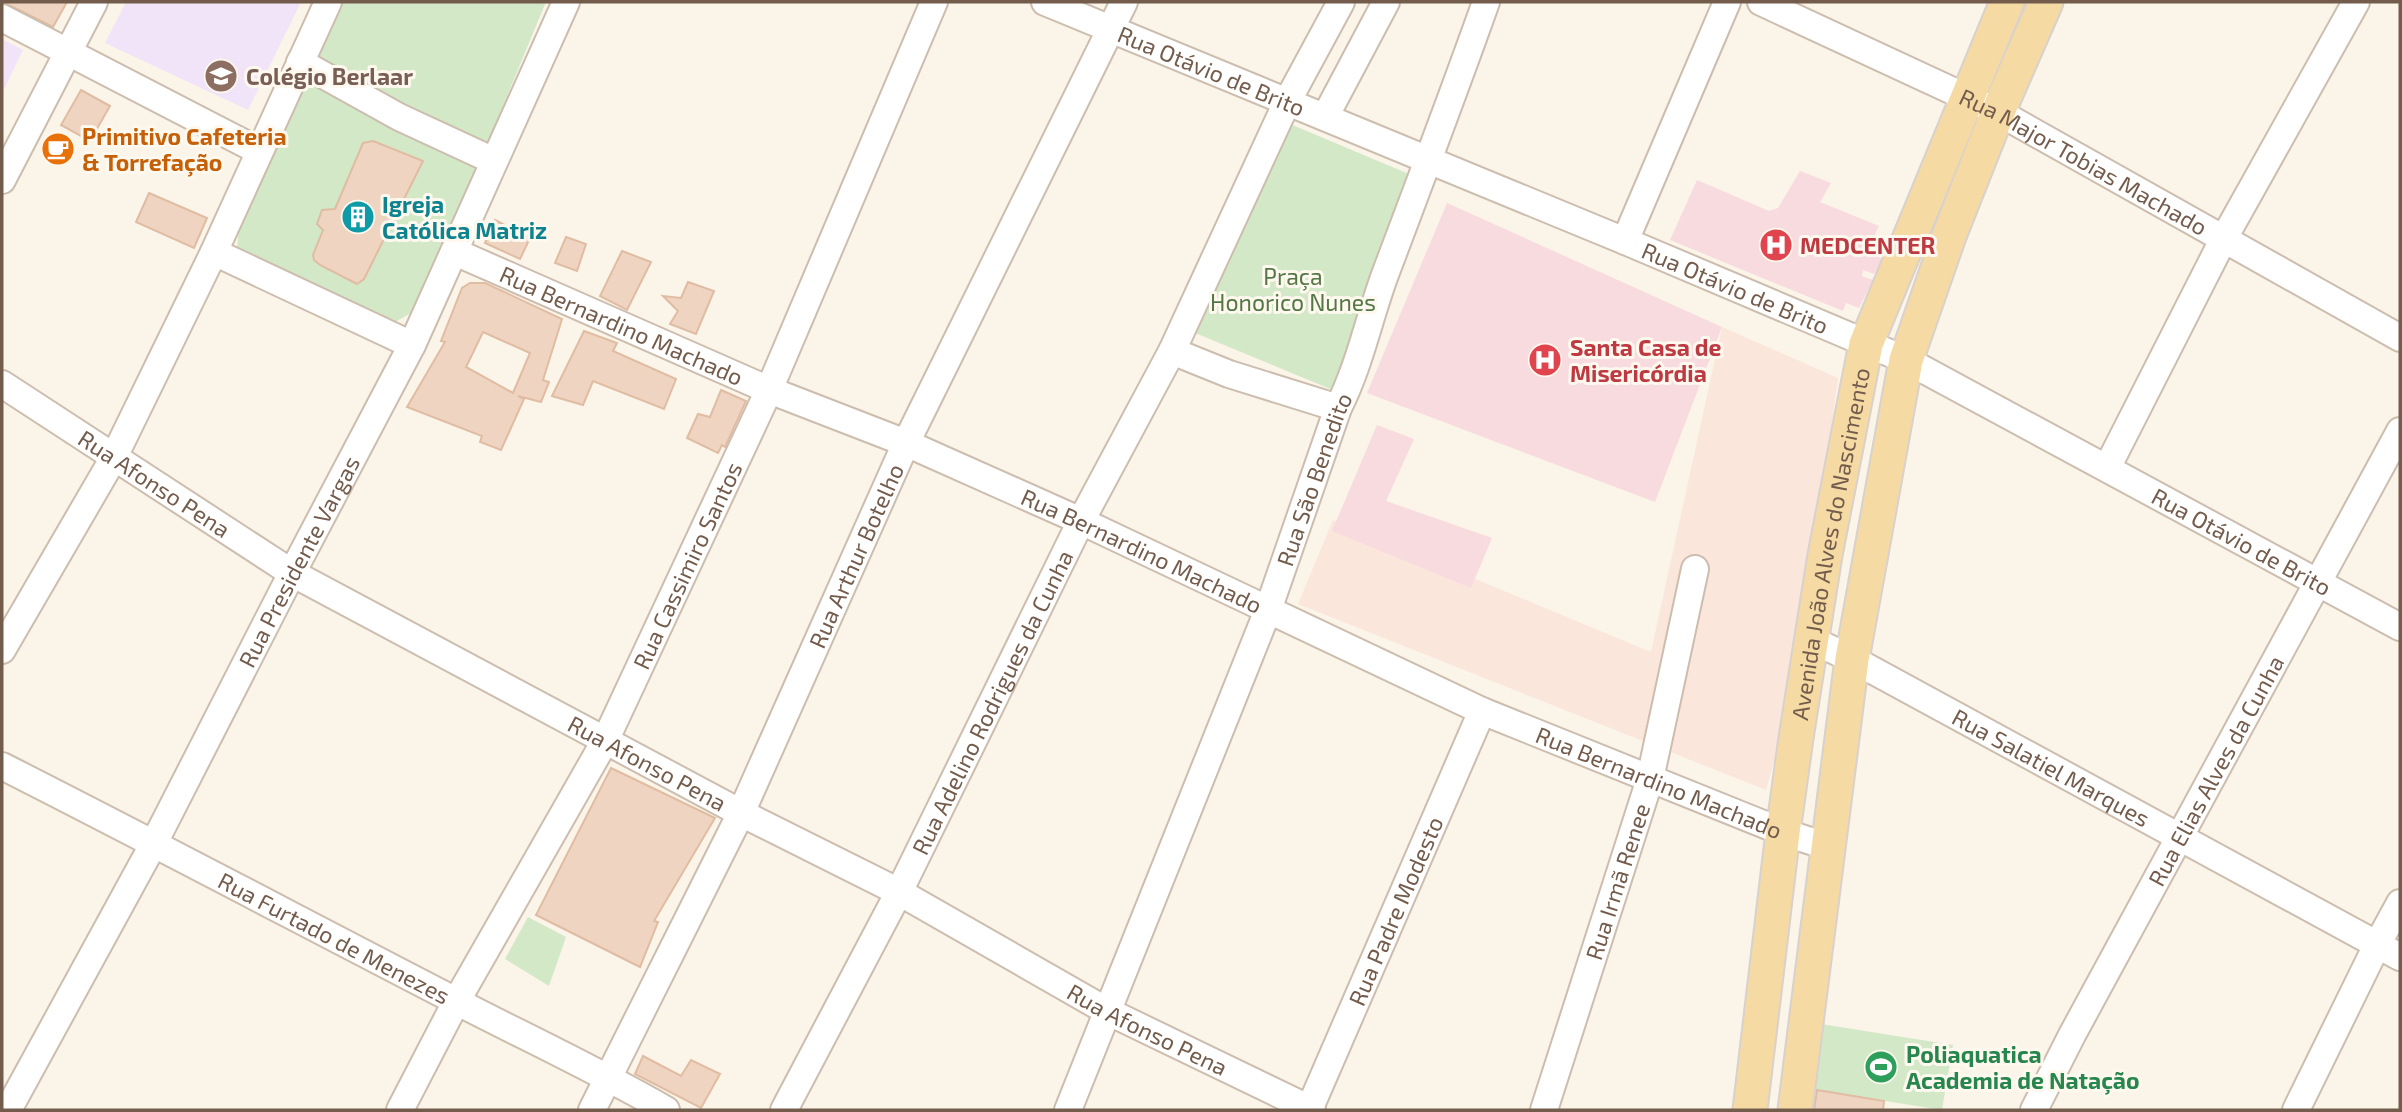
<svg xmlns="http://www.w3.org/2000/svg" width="2402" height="1112" font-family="'Exo 2',sans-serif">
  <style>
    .commercial { fill: #fbe6dc }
    .education { fill: #f1e4f8 }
    .medical { fill: #f8dbde }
    .green { fill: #d3e8c7 }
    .building { fill: #efd5c1; stroke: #e0bca2; stroke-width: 2; fill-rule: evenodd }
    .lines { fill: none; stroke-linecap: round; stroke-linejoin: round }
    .minor-casing { stroke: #ccbdae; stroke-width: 30 }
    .major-casing { stroke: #d8d1cd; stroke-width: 37 }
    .minor { stroke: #fff; stroke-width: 26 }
    .major { stroke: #f5daa4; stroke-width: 33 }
    .labels { text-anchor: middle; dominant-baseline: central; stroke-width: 6; stroke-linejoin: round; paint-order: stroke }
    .street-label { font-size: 23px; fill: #745c4d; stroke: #fef8ee }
    .education-label { font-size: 23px; font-weight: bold; fill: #785e54; stroke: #fef8ee; text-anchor: start }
    .food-label { font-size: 23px; font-weight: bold; fill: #c56008; stroke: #fef8ee; text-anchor: start }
    .culture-label { font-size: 23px; font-weight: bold; fill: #0d838f; stroke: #fef8ee; text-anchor: start }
    .health-label { font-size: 23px; font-weight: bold; fill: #be3a42; stroke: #fef8ee; text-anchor: start }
    .park-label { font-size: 23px; fill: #537846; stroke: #fef8ee }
    .leisure-label { font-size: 23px; font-weight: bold; fill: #27864d; stroke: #fef8ee; text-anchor: start }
  </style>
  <rect width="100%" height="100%" fill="#fbf4e8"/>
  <!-- commercial -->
  <polygon class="commercial" points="1722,327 1838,378 1798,678 1766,790 1298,604 1333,520 1651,652"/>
  <!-- education -->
  <g class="education">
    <polygon points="126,2 301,2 248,110 105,43"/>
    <polygon points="2,39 23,50 2,93"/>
  </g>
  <!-- medical -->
  <g class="medical">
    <polygon points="1800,171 1831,183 1820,202 1879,226 1868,249 1882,259 1874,274 1863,270 1862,276 1873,280 1859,308 1846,303 1843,311 1670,240 1697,180 1769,211 1778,208"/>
    <polygon points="1447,203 1722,327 1655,502 1367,393"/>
    <polygon points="1377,425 1414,439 1386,501 1492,538 1471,588 1332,531"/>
  </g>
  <!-- green -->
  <g class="green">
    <polygon points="342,2 546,2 451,231 413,312 388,326 237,249 239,225 274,144"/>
    <polygon points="1290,124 1416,177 1335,391 1188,330"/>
    <polygon points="528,917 566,937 549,986 505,959"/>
    <polygon points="1821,1024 1953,1045 1942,1110 1809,1089"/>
  </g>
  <!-- building -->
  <g class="building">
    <polygon points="3,2 67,2 53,27"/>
    <polygon points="81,90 110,106 90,141 61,125"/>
    <polygon points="373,141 423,161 364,279 357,284 320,265 314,260 313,255 323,230 317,224 322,210 335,209 363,143"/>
    <polygon points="149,193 207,218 194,248 136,222"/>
    <polygon points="495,220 530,238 520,259 485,243"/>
    <polygon points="566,237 586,244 577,271 555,263"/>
    <polygon points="622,251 651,262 627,310 600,296"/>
    <polygon points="688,282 714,291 696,334 670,324 678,311 663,296 681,298"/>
    <path d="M470,283H485L562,319L543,380L549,382L541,402L518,396L524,399L501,450L480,442L482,436L407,407L445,342L441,341L462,288ZM483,332L530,353L513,393L466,367Z"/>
    <polygon points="584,331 617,343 613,351 676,379 664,409 593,381 583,405 552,396"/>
    <polygon points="721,390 746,401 725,447 722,445 718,453 687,438 698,414 710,417"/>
    <polygon points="611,768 715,818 654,921 658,922 640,967 536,915"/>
    <polygon points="643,1056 681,1076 691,1060 720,1074 701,1108 635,1074"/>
    <polygon points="1817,1090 1884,1101 1883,1110 1814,1110"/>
  </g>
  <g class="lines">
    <defs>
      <g id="minor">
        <path id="s1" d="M1045,2L1625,241L1906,360L2400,627"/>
        <path id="s2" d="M1761,2L1998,112L2400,338"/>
        <polyline points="2,18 259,151"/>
        <polyline points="300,62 399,117 494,161"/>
        <polyline points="1325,117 1386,2"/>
        <polyline points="2,180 94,2"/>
        <polyline points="1625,241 1727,2"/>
        <polyline points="214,252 412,345"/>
        <path id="s3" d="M455,252L769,390L906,443L1081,521L1482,711L1783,832L1829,847"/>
        <polyline points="1172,351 1229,374 1338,408"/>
        <path id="s4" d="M2,384L292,573L741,813L899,892L1107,1011L1312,1110"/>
        <polyline points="2107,468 2223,240 2356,2"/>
        <path id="s5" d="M1812,640L1852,659L2400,957"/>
        <polyline points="2,650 113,459 214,252 328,2"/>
        <path id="s6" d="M2,766C154,843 303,922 454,1000C525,1037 597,1070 666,1110"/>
        <path id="s7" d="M8,1110L154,843L292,573L412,345L566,2"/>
        <path id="s8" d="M400,1110L456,1002L605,741L769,390L934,2"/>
        <path id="s9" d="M592,1110L741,813L906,443L1124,2"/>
        <path id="s10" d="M784,1110L899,892L1081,521L1172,351L1287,102L1341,2"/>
        <path id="s11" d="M1068,1110L1268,610L1338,408C1360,365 1369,317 1386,272C1420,182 1454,92 1486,2"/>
        <path id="s12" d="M1309,1110L1482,711"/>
        <path id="s13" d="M1544,1110L1650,779L1695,569"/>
        <path id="s14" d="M2034,1110L2072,1035L2400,431"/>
        <polyline points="2296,1110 2377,945 2400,903"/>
      </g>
      <g id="major">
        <path id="s15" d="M1750,1110L1783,832L1796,738L1825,555L1866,344L2007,2"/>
        <polyline points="1795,1110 1852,659 1906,360 1949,236 1998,112 2046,2"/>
      </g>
    </defs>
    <!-- minor casing -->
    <use href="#minor" class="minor-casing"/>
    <!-- major casing -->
    <use href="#major" class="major-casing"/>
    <!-- minor -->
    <use href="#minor" class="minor"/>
    <!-- major -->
    <use href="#major" class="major"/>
  </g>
  <!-- icons -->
  <defs>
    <symbol id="school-disc" viewBox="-11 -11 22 22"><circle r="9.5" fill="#8d6e63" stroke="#fef8ee"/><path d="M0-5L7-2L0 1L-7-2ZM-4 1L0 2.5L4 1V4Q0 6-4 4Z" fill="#fff"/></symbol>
    <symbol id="cafe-disc" viewBox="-11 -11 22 22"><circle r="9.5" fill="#e8710a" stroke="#fef8ee"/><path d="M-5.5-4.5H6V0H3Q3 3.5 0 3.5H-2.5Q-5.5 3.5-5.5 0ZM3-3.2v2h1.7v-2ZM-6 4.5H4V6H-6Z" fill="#fff"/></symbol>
    <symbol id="building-disc" viewBox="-11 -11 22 22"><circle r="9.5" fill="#0f9aa8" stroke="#fef8ee"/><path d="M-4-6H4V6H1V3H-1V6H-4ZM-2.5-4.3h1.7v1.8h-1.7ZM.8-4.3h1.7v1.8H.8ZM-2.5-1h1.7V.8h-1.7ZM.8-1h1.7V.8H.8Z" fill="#fff"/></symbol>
    <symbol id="hospital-disc" viewBox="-11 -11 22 22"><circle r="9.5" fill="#e0444e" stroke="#fef8ee"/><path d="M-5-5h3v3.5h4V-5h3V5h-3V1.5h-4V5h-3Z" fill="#fff"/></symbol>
    <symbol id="stadium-disc" viewBox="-11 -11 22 22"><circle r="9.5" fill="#2e9e5b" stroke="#fef8ee"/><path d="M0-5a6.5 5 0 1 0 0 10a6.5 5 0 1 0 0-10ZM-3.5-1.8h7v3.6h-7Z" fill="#fff"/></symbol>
  </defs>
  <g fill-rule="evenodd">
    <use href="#school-disc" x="202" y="57" width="38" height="38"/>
    <use href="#cafe-disc" x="39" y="130" width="38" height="38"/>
    <use href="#building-disc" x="339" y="198" width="38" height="38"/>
    <use href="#hospital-disc" x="1757" y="226" width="38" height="38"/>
    <use href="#hospital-disc" x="1526" y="341" width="38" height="38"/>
    <use href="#stadium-disc" x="1862" y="1048" width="38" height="38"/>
  </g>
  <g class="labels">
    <!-- street labels -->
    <g class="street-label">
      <text stroke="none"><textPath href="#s1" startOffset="180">Rua Otávio de Brito</textPath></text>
      <text stroke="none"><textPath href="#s2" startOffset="360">Rua Major Tobias Machado</textPath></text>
      <text stroke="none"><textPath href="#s1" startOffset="747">Rua Otávio de Brito</textPath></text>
      <text stroke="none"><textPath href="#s3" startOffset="182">Rua Bernardino Machado</textPath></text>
      <text stroke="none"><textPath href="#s11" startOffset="677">Rua São Benedito</textPath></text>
      <text stroke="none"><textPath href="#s4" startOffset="182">Rua Afonso Pena</textPath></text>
      <text stroke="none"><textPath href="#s1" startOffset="1314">Rua Otávio de Brito</textPath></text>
      <text stroke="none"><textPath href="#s15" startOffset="572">Avenida João Alves do Nascimento</textPath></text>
      <text stroke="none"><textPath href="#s3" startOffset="749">Rua Bernardino Machado</textPath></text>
      <text stroke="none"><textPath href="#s9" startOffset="614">Rua Arthur Botelho</textPath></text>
      <text stroke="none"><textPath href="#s7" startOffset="621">Rua Presidente Vargas</textPath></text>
      <text stroke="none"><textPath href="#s8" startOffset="616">Rua Cassimiro Santos</textPath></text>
      <text stroke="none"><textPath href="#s10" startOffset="458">Rua Adelino Rodrigues da Cunha</textPath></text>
      <text stroke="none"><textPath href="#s4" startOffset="749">Rua Afonso Pena</textPath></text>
      <text stroke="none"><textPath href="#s5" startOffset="271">Rua Salatiel Marques</textPath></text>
      <text stroke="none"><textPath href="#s14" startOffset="385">Rua Elias Alves da Cunha</textPath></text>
      <text stroke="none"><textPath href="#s3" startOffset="1316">Rua Bernardino Machado</textPath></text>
      <text stroke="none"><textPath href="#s13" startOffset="240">Rua Irmã Renee</textPath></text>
      <text stroke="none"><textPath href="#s12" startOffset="217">Rua Padre Modesto</textPath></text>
      <text stroke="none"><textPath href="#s6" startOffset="374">Rua Furtado de Menezes</textPath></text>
      <text stroke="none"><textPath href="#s4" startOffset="1316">Rua Afonso Pena</textPath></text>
    </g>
    <!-- education labels -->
    <g class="education-label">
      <text x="246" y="76">Colégio Berlaar</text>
    </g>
    <!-- food labels -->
    <g class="food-label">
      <text x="82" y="136">Primitivo Cafeteria<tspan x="82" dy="26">&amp; Torrefação</tspan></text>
    </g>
    <!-- culture labels -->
    <g class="culture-label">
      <text x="382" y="204">Igreja<tspan x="382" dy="26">Católica Matriz</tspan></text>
    </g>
    <!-- health labels -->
    <g class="health-label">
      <text x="1800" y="245">MEDCENTER</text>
      <text x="1570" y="347">Santa Casa de<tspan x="1570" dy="26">Misericórdia</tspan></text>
    </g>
    <!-- park labels -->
    <g class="park-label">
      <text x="1293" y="276">Praça<tspan x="1293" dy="26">Honorico Nunes</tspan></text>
    </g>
    <!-- leisure labels -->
    <g class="leisure-label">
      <text x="1906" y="1054">Poliaquatica<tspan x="1906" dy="26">Academia de Natação</tspan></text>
    </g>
  </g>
  <!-- border -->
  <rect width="2402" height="1112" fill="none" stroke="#745c4d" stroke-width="7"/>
</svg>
